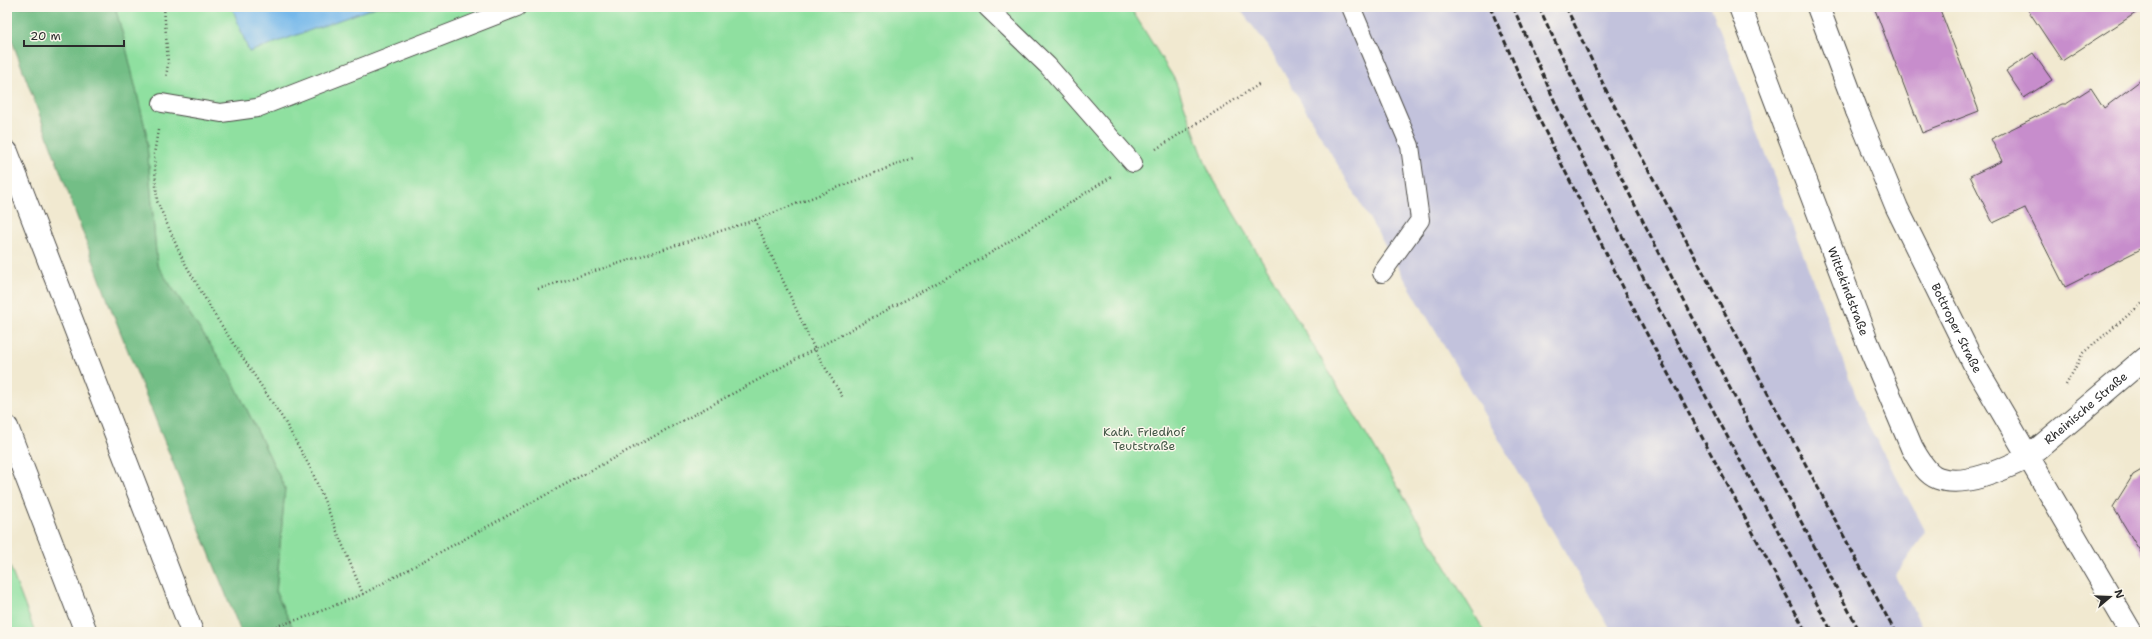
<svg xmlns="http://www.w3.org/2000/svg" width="2152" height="639" font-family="'Shantell Sans',sans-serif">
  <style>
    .industrial { fill: #c2c2dc }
    .green { fill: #8fe0a0; stroke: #5d8666 }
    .forest { fill: #73be86; stroke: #4f7458 }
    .water { fill: #75b8ea; stroke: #50728a }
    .building { fill: #c78dcc }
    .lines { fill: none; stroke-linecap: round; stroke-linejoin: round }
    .service-casing { stroke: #494844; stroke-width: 20 }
    .minor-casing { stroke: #494844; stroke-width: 24 }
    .tertiary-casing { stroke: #494844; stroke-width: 24 }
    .secondary-casing { stroke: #494844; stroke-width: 24 }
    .primary-casing { stroke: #494844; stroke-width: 24 }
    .motorway-casing { stroke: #494844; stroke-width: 24 }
    .path { stroke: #494844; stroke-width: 2.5; stroke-dasharray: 1 3; stroke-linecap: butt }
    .service { stroke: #fff; stroke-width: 18 }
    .minor { stroke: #fff; stroke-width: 22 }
    .tertiary { stroke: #fff; stroke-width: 22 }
    .secondary { stroke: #fff; stroke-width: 22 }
    .primary { stroke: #fff; stroke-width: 22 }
    .motorway { stroke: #fff; stroke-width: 22 }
    .rail { stroke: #2b2b2b; stroke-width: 3; stroke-dasharray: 6 3; stroke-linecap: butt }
    .labels { text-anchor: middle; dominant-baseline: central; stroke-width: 3; stroke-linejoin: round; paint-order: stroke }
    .street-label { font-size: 12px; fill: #2b2b2b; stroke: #fbf7ec }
    .park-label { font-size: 12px; fill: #445848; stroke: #fbf7ec }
  </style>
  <rect width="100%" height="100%" fill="#fbf7ec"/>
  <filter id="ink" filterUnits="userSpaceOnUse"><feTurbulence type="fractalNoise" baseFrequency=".025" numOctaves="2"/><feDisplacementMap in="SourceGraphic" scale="8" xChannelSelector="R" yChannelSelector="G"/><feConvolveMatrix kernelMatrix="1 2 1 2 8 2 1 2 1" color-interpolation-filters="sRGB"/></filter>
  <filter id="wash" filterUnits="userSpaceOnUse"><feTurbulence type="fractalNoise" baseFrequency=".012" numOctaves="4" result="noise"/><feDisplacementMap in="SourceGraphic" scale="16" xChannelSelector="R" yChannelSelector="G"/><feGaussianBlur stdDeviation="0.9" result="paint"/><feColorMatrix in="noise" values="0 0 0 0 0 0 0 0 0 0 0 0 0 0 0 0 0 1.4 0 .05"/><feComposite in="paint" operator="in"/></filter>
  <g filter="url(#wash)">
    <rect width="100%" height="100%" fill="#f1e9d0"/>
    <!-- industrial -->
    <polygon class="industrial" points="1238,7 1711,7 1863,415 1926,532 1895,576 1925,632 1612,632 1268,46"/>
    <!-- green -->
    <g class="green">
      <polygon points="115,7 1130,7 1175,80 1209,172 1485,632 295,632 276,593 285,488 229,373 157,265 146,132 124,39"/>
      <polygon points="7,559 35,632 7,632"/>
    </g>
    <!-- forest -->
    <polygon class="forest" points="7,7 115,7 124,39 146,132 157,265 229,373 285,488 276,593 295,632 241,632 110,306 7,27"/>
    <!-- water -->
    <polygon class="water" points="232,7 376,7 249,52"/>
    <g id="blocks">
      <!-- building -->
      <g class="building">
        <polygon points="1874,7 1939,7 1979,111 1922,133"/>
        <polygon points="2026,7 2145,7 2062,61"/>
        <polygon points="2033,53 2052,80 2024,98 2006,71"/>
        <polygon points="2145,77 2145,247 2065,287 2025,208 1993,223 1970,176 2002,161 1991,139 2062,104 2066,104 2091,88 2104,108"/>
        <polygon points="2145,468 2145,555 2143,556 2113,507 2133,475"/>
      </g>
    </g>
  </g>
  <g filter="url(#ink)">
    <use href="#blocks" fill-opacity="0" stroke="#494844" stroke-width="1"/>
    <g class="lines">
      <defs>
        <g id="service">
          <polyline points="987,7 1048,66 1133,163"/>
          <polyline points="1351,7 1410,146 1420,220 1382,273"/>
          <polyline points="162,103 221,113 257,108 517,7"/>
        </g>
        <g id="minor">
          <path id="s1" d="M1740,7L1866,339L1912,448C1918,458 1926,474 1938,478C1964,488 2004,469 2027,458"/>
        </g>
        <g id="tertiary">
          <path id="s2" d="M2027,458L2145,358"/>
        </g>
        <g id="secondary">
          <path id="s3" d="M1857,111L1897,208L1974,364L2131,632"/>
        </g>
        <polyline id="primary" points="1818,7 1857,111"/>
        <g id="motorway">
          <polyline points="7,152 192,632"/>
          <polyline points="7,427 86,632"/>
        </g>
      </defs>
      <!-- service casing -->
      <use href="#service" class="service-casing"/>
      <!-- minor casing -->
      <use href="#minor" class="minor-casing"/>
      <!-- tertiary casing -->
      <use href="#tertiary" class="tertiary-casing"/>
      <!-- secondary casing -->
      <use href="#secondary" class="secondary-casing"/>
      <!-- primary casing -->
      <use href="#primary" class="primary-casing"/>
      <!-- motorway casing -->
      <use href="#motorway" class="motorway-casing"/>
      <!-- path -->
      <g class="path">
        <polyline points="164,7 168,63 166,78"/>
        <polyline points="158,130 154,154 157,201 182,258 214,314 285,422 311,469 363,594"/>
        <polyline points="1156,149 1260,84"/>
        <polyline points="755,220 815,350 843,398"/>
        <polyline points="538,289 755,220 913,158"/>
        <polyline points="2066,385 2083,353 2145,301"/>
        <polyline points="257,632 306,617 363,594 981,259 1111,177"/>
      </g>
      <!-- service -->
      <use href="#service" class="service"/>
      <!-- minor -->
      <use href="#minor" class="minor"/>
      <!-- tertiary -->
      <use href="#tertiary" class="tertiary"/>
      <!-- secondary -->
      <use href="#secondary" class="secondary"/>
      <!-- primary -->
      <use href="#primary" class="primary"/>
      <!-- motorway -->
      <use href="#motorway" class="motorway"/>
      <!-- rail -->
      <g class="rail">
        <polyline points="1490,7 1533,107 1640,321 1806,632"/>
        <polyline points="1513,7 1559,111 1659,309 1832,632"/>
        <path d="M1539,7C1637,220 1750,425 1860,632"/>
        <polyline points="1566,7 1607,92 1895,632"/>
      </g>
    </g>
  </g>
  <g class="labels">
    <!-- street labels -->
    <g class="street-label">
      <text stroke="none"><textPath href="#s1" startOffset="304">Wittekindstraße</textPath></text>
      <text stroke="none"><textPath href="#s3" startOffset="239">Bottroper Straße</textPath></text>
      <text stroke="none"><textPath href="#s2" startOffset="77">Rheinische Straße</textPath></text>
    </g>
    <!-- park labels -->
    <g class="park-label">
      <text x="1144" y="432">Kath. Friedhof<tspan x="1144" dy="14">Teutstraße</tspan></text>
    </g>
  </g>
  <!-- margin -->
  <rect width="2152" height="639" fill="none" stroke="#fbf7ec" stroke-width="24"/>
  <!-- north arrow -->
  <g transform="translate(2110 597) rotate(71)" stroke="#fbf7ec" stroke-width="3" paint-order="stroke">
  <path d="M0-3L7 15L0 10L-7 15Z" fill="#2b2b2b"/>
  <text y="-6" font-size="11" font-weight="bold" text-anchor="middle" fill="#2b2b2b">N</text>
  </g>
  <!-- scale -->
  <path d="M24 40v6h100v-6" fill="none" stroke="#2b2b2b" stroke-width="2"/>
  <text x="30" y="40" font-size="12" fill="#2b2b2b" stroke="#fbf7ec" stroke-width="3" paint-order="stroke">20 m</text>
</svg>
